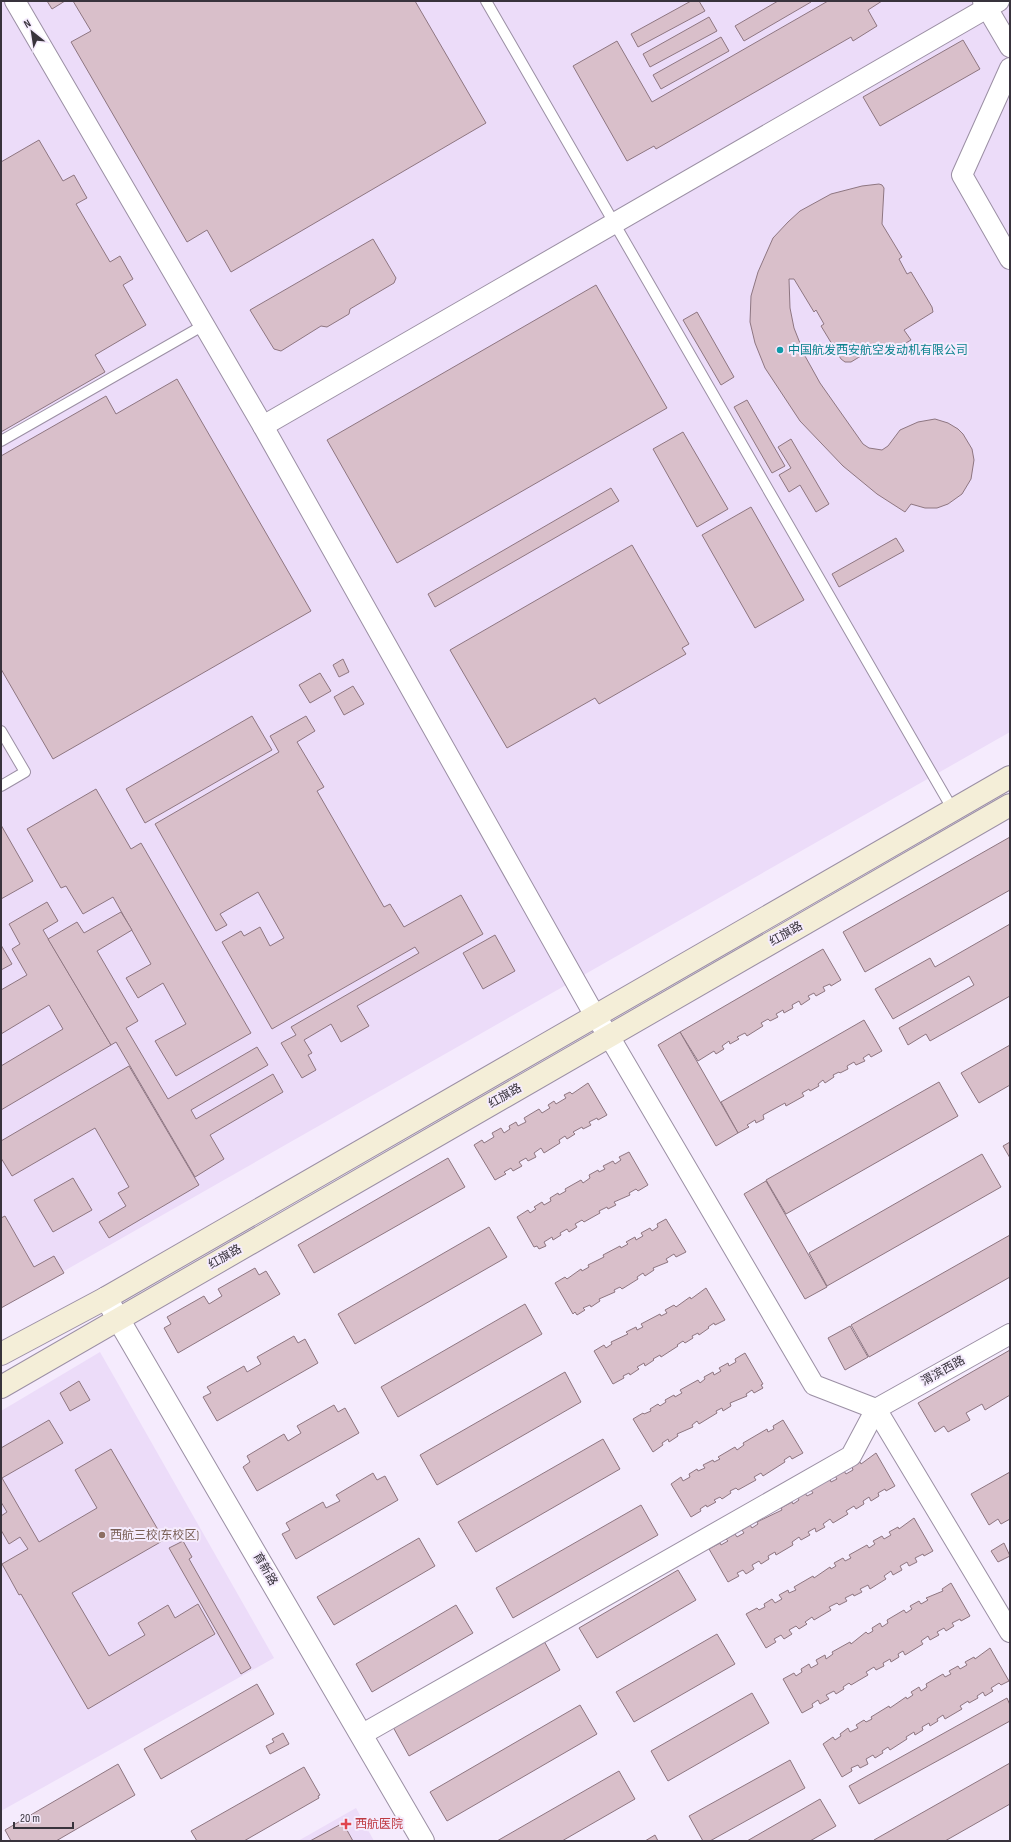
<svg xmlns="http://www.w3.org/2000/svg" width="1011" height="1842" font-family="'Sofia Sans Condensed','Noto Sans SC',sans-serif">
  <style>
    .built { fill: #ecdcf9 }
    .building { fill: #d9bfca; stroke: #8e7681 }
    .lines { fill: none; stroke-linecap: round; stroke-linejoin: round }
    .service-casing { stroke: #9b8fa4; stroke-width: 12 }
    .minor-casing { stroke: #9b8fa4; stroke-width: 22 }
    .tertiary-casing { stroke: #9b8fa4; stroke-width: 24 }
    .secondary-casing { stroke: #9b8fa4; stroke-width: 24 }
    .service { stroke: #fff; stroke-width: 10 }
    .minor { stroke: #fff; stroke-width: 20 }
    .tertiary { stroke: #fff; stroke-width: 22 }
    .secondary { stroke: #f4eed8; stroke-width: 22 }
    .culture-dot { fill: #0f9aa8; stroke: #f5ebfd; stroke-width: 1.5 }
    .education-dot { fill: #8d6e63; stroke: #f5ebfd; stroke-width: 1.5 }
    .health-dot { fill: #e0444e; stroke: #f5ebfd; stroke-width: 1.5 }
    .labels { text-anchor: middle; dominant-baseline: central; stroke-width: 4; stroke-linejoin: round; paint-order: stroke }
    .culture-label { font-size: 12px; fill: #0d838f; stroke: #f5ebfd; text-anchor: start }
    .street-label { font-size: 12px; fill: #38333c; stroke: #f5ebfd }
    .education-label { font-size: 12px; fill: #785e54; stroke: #f5ebfd; text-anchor: start }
    .health-label { font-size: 12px; fill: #be3a42; stroke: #f5ebfd; text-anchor: start }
  </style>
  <rect width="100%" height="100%" fill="#f5ebfd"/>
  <!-- built -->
  <g class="built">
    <polygon points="1,1 1010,1 1010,732 1,1307"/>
    <polygon points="100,1352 274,1658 1,1811 1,1411"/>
    <polygon points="356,1808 374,1841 298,1841"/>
  </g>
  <!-- building -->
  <g class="building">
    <polygon points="47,1 65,1 52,9"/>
    <polygon points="73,1 415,1 486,123 231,272 207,230 187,242 71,42 91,31"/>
    <polygon points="691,1 699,1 705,11 638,47 631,34"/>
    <polygon points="778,1 810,1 811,2 744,41 735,26"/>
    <polygon points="828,1 882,1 868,10 877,26 853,41 851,37 656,149 654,146 627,161 573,66 617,41 652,102"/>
    <polygon points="709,17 717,31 650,67 643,54"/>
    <polygon points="721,37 729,51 661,89 653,75"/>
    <polygon points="963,40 980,69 880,126 863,97"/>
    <polygon points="39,140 63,181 74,175 87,198 76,204 110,262 120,256 133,279 123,285 146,325 95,355 105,372 1,432 1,162"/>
    <polygon points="879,184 882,185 884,188 882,224 902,257 899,259 907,274 911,272 932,307 933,312 904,330 911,340 885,355 879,345 851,362 845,362 841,359 821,326 824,324 816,310 814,312 794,279 789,279 790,308 794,328 805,356 820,383 863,444 869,448 882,450 888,446 900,430 918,422 935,419 948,423 958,429 963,434 972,449 974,460 971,479 962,494 948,504 937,508 925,508 911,504 905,512 877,494 843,466 800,421 765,368 755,343 750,322 751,296 758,272 773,238 788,222 800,211 831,194 862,186"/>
    <polygon points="373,239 396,278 394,283 350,309 349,314 327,327 321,326 281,351 274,349 250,310"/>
    <polygon points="596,285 667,408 397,563 327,440"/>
    <polygon points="697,312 734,377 721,385 683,320"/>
    <polygon points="177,379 311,611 53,759 1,669 1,456 106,396 116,414"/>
    <polygon points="747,400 785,466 772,473 734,407"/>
    <polygon points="683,432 728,509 697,527 653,449"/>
    <polygon points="791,439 829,504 816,512 800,485 789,492 779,475 791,468 778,447"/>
    <polygon points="611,488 619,501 435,607 428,594"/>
    <polygon points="751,507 804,600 755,628 702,535"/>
    <polygon points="896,538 904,551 839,587 832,574"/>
    <polygon points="632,545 689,644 682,648 686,654 599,704 595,698 507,748 450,650"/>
    <polygon points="343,659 349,672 339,677 333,665"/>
    <polygon points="320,673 331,691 310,703 299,685"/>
    <polygon points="353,686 364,704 344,715 334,697"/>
    <polygon points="252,716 272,750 145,823 126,789"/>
    <polygon points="306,716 315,731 297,742 324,787 317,791 384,907 390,904 404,927 461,895 483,934 357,1006 369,1026 341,1042 331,1024 304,1040 312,1053 308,1055 316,1070 302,1078 281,1043 296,1035 291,1027 419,953 415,947 272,1029 222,942 241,931 244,936 260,927 270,946 284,938 258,892 220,914 227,925 216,931 155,824 279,752 270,736"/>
    <polygon points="96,789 131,849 141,843 251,1033 176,1076 155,1041 186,1024 163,983 138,998 126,978 151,964 113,897 83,914 66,886 61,888 27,829"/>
    <polygon points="1,825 33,881 1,899"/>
    <polygon points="1010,837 1010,890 865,972 843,932"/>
    <polygon points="47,902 58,921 43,930 111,1045 1,1110 1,1066 63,1029 49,1005 1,1034 1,990 27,975 12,949 20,944 9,924"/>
    <polygon points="121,912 132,930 97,951 138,1021 126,1028 168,1099 257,1047 268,1065 191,1110 196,1119 273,1074 283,1092 210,1135 224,1159 195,1177 116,1042 111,1045 48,939 77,922 84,933"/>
    <polygon points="1010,924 1010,996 930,1041 926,1034 908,1045 899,1028 974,985 969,976 893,1019 875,989 930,958 935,967"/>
    <polygon points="495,935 515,971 483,989 463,953"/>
    <polygon points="1,945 12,964 1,970"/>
    <polygon points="823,949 841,980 831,986 830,984 823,987 825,991 816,996 814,993 808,996 810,999 801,1005 799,1001 792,1005 793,1008 784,1013 783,1010 776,1014 778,1017 770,1021 768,1019 761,1023 763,1026 747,1036 745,1033 737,1037 739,1039 730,1044 729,1041 722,1046 724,1049 716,1054 714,1051 698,1061 680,1032"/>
    <polygon points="864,1020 882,1051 871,1057 869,1054 863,1058 865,1061 856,1065 854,1062 847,1066 848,1069 840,1073 839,1072 833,1075 834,1077 825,1083 823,1080 818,1084 819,1086 810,1091 809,1089 802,1093 804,1096 786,1106 785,1103 763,1115 764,1119 756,1123 755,1120 747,1125 749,1127 738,1133 721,1102"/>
    <polygon points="680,1032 738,1133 716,1146 658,1045"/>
    <polygon points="1010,1045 1010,1085 979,1103 961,1073"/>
    <polygon points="129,1066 199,1185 109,1238 99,1222 126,1206 118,1193 129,1187 95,1128 12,1176 1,1158 1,1141"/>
    <polygon points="939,1082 958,1116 786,1214 766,1180"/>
    <polygon points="588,1083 607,1115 598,1120 597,1118 589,1122 591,1125 583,1129 582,1127 573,1132 575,1134 567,1139 565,1136 559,1140 560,1143 544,1153 541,1148 534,1153 536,1157 528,1161 526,1158 519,1162 522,1166 513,1171 511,1168 504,1172 506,1174 495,1180 474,1145 482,1140 484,1143 494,1137 492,1133 501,1128 504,1133 510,1129 509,1126 516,1122 518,1126 526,1122 524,1118 539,1109 542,1113 550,1108 548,1105 554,1101 556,1104 566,1098 564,1095 570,1092 572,1094"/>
    <polygon points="1010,1142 1010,1158 1003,1146"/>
    <polygon points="629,1152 648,1185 638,1191 636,1189 629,1193 630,1195 614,1202 616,1205 608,1209 607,1207 599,1211 600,1213 584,1222 582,1220 575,1224 577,1227 569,1232 567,1229 560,1233 561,1235 553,1240 552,1237 544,1242 546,1246 539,1249 537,1246 534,1247 517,1217 528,1210 530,1213 536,1209 534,1207 542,1202 544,1205 551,1201 550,1198 558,1193 559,1195 566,1191 565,1189 581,1180 583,1183 590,1178 589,1175 598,1170 599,1172 605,1169 603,1166 613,1161 615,1164 621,1160 619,1157"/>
    <polygon points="982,1154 1001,1187 827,1286 809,1253"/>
    <polygon points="448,1158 465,1187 314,1273 298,1245"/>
    <polygon points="73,1178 92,1210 53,1232 34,1200"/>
    <polygon points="766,1181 827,1287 805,1299 744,1194"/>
    <polygon points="5,1216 34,1267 54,1256 64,1273 1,1308 1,1218"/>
    <polygon points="666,1219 686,1252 676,1257 674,1254 666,1259 668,1262 653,1268 654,1270 645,1276 643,1273 637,1277 638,1279 622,1289 620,1287 614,1290 615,1292 599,1299 600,1301 591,1307 590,1305 583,1308 585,1310 577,1315 575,1312 573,1314 555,1283 565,1277 567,1279 581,1269 582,1271 589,1267 588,1265 604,1257 603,1255 620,1246 621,1248 628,1244 626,1242 635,1237 636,1240 643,1236 641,1233 650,1228 652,1231 658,1227 657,1224"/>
    <polygon points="489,1227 507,1257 355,1344 338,1314"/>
    <polygon points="1010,1235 1010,1277 869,1357 851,1325"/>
    <polygon points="255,1268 259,1275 266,1271 280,1294 178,1353 164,1328 171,1324 167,1317 204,1296 209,1304 222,1296 218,1289"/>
    <polygon points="706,1288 725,1320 715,1325 714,1323 708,1327 709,1328 699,1335 698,1333 692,1336 693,1338 685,1343 683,1341 677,1345 678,1346 661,1357 660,1355 653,1359 654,1360 645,1366 644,1363 637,1367 639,1369 630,1375 629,1373 623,1376 624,1378 613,1384 594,1351 604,1345 606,1348 612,1344 611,1342 628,1334 626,1332 636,1327 637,1330 643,1327 641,1324 660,1314 661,1316 667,1313 665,1310 674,1305 676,1307 690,1297 691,1299"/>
    <polygon points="525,1304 542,1334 398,1417 381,1387"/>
    <polygon points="850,1326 868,1357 845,1370 828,1338"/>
    <polygon points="294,1336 298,1343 305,1339 318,1363 217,1421 203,1397 211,1393 207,1387 244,1366 247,1372 261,1364 257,1357"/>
    <polygon points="1010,1350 1010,1395 985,1410 982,1404 966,1413 970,1420 948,1432 944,1426 935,1432 918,1403"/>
    <polygon points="745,1353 763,1384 761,1385 763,1388 754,1393 752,1390 746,1394 747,1396 730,1403 731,1406 723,1411 722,1408 716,1411 717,1413 699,1424 697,1421 692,1425 693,1427 677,1434 678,1436 669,1442 668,1439 662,1443 663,1445 653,1452 633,1419 643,1413 644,1414 651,1411 650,1409 658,1404 660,1406 666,1402 665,1400 674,1395 675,1397 682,1393 680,1390 698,1380 700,1383 705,1379 704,1377 713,1372 714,1375 721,1371 719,1368 728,1363 729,1366 736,1362 735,1359"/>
    <polygon points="565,1372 581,1402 437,1485 420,1455"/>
    <polygon points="79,1381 90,1400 70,1411 60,1393"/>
    <polygon points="334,1405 338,1412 345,1408 359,1433 257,1491 243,1467 250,1462 247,1456 284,1434 288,1441 301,1433 297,1426"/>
    <polygon points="49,1420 63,1443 2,1478 39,1542 97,1508 75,1470 111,1449 164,1540 72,1593 109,1656 145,1635 138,1623 168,1605 175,1618 198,1604 215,1634 88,1709 21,1594 19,1595 2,1564 28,1549 20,1537 9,1544 1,1530 1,1516 7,1512 1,1502 1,1448"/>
    <polygon points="783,1420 803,1453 792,1459 790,1456 784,1460 785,1462 763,1476 761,1473 754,1477 756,1480 738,1490 736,1488 730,1491 731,1493 722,1499 720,1497 714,1500 716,1502 707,1507 706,1505 700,1509 701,1511 691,1517 671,1484 681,1477 683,1481 690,1477 689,1474 697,1469 698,1471 705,1468 703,1465 713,1460 714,1462 720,1459 718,1457 735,1447 737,1450 744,1445 743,1443 767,1429 768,1432 774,1429 773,1426"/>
    <polygon points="603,1439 620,1469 476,1552 458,1522"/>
    <polygon points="876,1453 895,1486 886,1491 885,1489 878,1493 879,1496 871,1501 869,1497 863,1501 864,1504 856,1509 854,1506 846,1511 848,1514 833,1523 830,1519 823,1524 825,1527 816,1532 815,1528 808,1532 810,1535 801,1540 799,1537 792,1542 793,1545 776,1555 775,1552 768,1556 769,1559 761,1564 759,1561 752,1565 754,1569 746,1574 743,1570 737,1573 739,1576 728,1582 709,1549 720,1543 721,1545 728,1541 726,1539 735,1534 737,1537 744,1533 742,1530 750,1525 752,1528 758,1524 757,1522 782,1510 781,1508 792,1502 793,1504 799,1500 797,1497 805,1493 807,1496 813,1493 811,1490 830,1479 831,1482 837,1479 835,1476 844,1471 846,1474 853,1470 852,1467 860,1462 861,1464"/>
    <polygon points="1010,1472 1010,1519 1001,1524 998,1519 989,1525 971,1494"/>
    <polygon points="373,1473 377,1480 385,1476 398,1500 296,1559 282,1534 290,1530 286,1523 323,1502 326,1508 340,1501 336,1495"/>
    <polygon points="641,1505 658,1535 513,1618 496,1588"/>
    <polygon points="914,1518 933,1551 924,1556 923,1554 915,1558 917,1562 909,1566 907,1562 900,1566 902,1570 893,1575 891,1571 884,1576 886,1579 870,1589 868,1585 860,1589 862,1592 854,1596 853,1594 845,1598 847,1601 839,1605 837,1603 829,1607 831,1610 814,1620 812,1617 805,1622 807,1624 799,1629 796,1626 789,1630 792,1634 784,1639 781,1635 774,1639 776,1642 766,1648 746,1614 757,1608 759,1610 765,1607 764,1604 772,1599 775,1603 782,1599 779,1595 788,1590 789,1593 796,1590 794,1587 813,1576 814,1578 830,1567 831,1569 836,1566 834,1563 843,1558 845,1561 851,1558 849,1555 867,1545 869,1548 875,1544 873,1541 882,1536 884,1539 891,1535 889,1532 898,1527 899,1529"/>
    <polygon points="419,1538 435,1566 334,1625 317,1597"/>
    <polygon points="183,1541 192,1557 189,1559 251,1668 241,1674 169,1548"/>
    <polygon points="1004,1543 1010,1556 998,1562 991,1551"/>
    <polygon points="678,1570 696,1600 597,1658 579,1628"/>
    <polygon points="951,1583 970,1616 961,1621 960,1619 952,1623 954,1626 946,1631 944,1628 937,1632 939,1635 930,1640 928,1636 921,1641 923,1644 905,1655 903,1651 898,1654 899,1657 891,1662 890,1659 883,1663 884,1666 876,1670 874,1667 866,1672 868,1675 851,1685 849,1683 843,1687 844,1689 836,1694 834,1691 826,1695 829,1699 820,1704 818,1700 812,1704 813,1707 802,1713 783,1679 794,1673 796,1676 802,1672 801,1669 809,1664 811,1668 818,1664 816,1660 825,1655 826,1659 833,1654 832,1652 850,1642 851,1644 866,1632 868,1634 873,1631 872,1628 880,1623 882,1627 888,1623 887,1620 904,1610 906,1613 912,1609 910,1606 919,1601 921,1604 928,1600 926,1598 943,1591 942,1589"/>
    <polygon points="456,1605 473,1633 372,1692 356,1664"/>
    <polygon points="717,1634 735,1664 634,1722 616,1692"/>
    <polygon points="544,1641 560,1670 409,1756 393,1727"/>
    <polygon points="990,1648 1009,1681 1001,1685 999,1683 991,1688 993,1691 985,1696 983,1692 977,1696 978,1698 969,1703 968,1701 960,1706 962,1709 945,1719 943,1715 937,1719 938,1721 930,1726 929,1723 922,1727 923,1730 915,1735 914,1732 906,1737 907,1739 890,1750 888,1747 882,1751 883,1753 875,1758 873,1755 866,1759 868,1764 860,1768 858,1765 851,1768 852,1771 842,1777 823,1744 833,1737 835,1740 841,1736 840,1734 848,1728 850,1732 858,1728 856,1725 864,1720 866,1722 872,1719 871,1717 889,1706 890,1708 906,1697 907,1699 913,1695 911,1692 919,1687 921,1691 927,1687 926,1684 943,1674 945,1677 951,1674 949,1671 958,1666 960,1669 967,1665 965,1662 974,1657 975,1659"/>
    <polygon points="257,1684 274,1714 161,1779 144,1749"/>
    <polygon points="752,1693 769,1723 668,1781 651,1751"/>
    <polygon points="1007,1698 1010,1705 1010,1721 859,1804 849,1786"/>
    <polygon points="580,1705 597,1734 447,1821 430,1792"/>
    <polygon points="283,1733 289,1744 270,1754 266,1746 274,1742 272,1739"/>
    <polygon points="790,1760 805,1788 710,1841 703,1841 689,1816"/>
    <polygon points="1010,1763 1010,1804 945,1841 875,1841 874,1840"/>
    <polygon points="118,1764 135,1795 56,1841 11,1841 5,1830"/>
    <polygon points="304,1767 320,1795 318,1796 319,1798 244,1841 197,1841 191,1831"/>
    <polygon points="619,1771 635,1799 562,1841 497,1841"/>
    <polygon points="820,1799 836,1826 810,1841 747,1841"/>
    <polygon points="343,1823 353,1841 310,1841"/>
    <polygon points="655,1835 658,1841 645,1841"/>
  </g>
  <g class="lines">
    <defs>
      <g id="service">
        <polyline points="486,1 953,810"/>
        <polyline points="1,441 204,325"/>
        <polyline points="1,731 25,772 1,786"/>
      </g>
      <g id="minor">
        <polyline points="15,1 263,426 595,1016 609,1036 814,1385 876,1409 1010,1632"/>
        <polyline points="983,1 1010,47"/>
        <polyline points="1010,68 962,175 1010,259"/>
        <polyline points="263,426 999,1"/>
        <polyline points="361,1735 851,1456 876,1409 1010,1334"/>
      </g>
      <polyline id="tertiary" points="106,1298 423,1841"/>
      <g id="secondary">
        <polyline points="1,1354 106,1298 1010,777"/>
        <polyline points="1,1387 1010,805"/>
      </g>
    </defs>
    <!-- service casing -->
    <use href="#service" class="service-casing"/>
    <!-- minor casing -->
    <use href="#minor" class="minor-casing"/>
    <!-- tertiary casing -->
    <use href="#tertiary" class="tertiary-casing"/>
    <!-- secondary casing -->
    <use href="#secondary" class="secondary-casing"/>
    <!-- service -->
    <use href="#service" class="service"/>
    <!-- minor -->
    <use href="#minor" class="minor"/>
    <!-- tertiary -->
    <use href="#tertiary" class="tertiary"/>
    <!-- secondary -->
    <use href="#secondary" class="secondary"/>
  </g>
  <!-- markers -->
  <circle class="culture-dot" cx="780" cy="350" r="4"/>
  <circle class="education-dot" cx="102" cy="1535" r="4"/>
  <path class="health-dot" d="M344 1818h4v4h4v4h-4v4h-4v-4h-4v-4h4z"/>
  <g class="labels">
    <!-- culture labels -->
    <g class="culture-label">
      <text x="788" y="350">中国航发西安航空发动机有限公司</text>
    </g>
    <!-- street labels -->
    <g class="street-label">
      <text transform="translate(786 934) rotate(-30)">红旗路</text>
      <text transform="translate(505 1096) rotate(-30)">红旗路</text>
      <text transform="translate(225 1257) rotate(-30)">红旗路</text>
      <text transform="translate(943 1371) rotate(-29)">渭滨西路</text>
      <text transform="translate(265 1569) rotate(60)">育新路</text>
    </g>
    <!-- education labels -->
    <g class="education-label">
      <text x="110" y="1535">西航三校(东校区)</text>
    </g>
    <!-- health labels -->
    <g class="health-label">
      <text x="355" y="1824">西航医院</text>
    </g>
  </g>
  <!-- border -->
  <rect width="1011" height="1842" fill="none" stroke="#38333c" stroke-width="4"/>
  <!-- north arrow -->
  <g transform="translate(32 32) rotate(330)" stroke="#f5ebfd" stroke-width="3" paint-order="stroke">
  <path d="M0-3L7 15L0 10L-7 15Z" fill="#38333c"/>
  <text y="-6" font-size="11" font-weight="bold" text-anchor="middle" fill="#38333c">N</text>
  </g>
  <!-- scale -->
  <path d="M14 1822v6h59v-6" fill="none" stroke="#38333c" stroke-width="2"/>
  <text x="20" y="1822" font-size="12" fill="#38333c" stroke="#f5ebfd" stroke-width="3" paint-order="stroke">20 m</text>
</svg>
